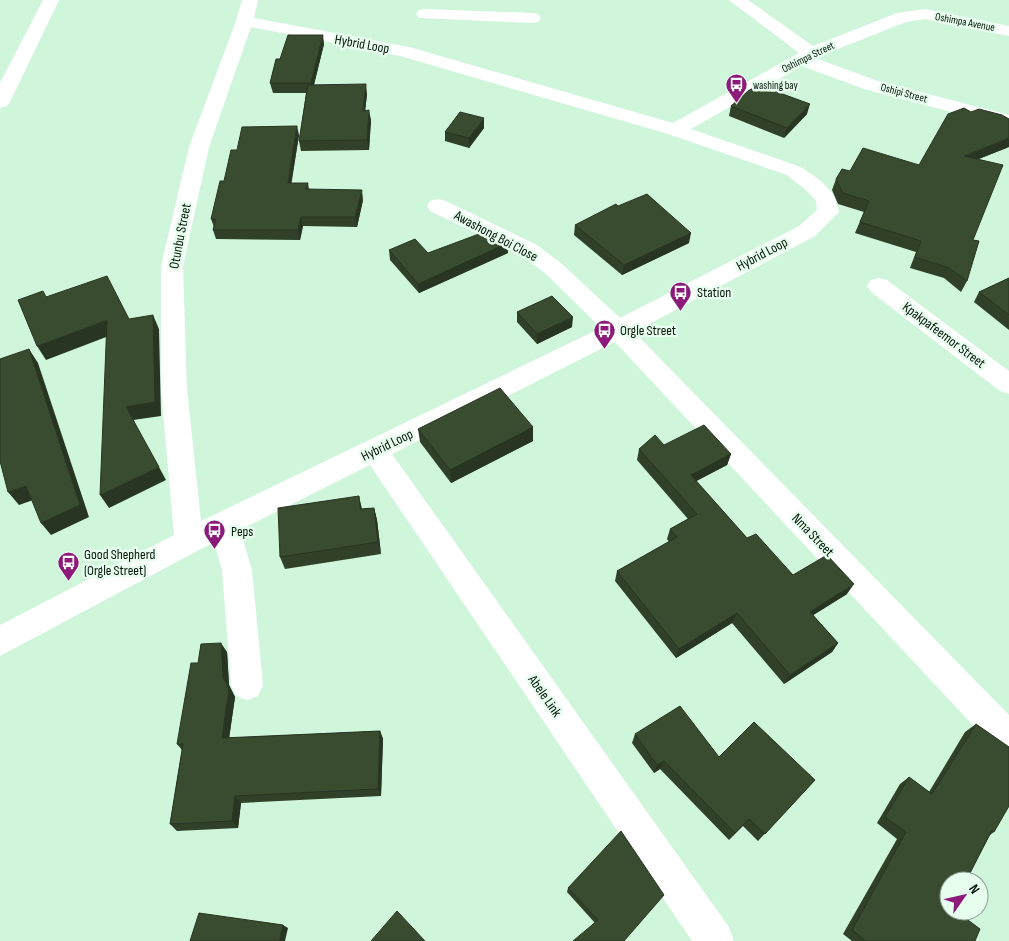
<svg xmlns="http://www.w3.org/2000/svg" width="1009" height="941" font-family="'Sofia Sans Condensed',sans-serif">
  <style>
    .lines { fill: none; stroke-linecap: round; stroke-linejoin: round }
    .minor { fill: #fff; fill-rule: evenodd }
    .wall { fill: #314129 }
    .shaded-wall { fill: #283522 }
    .building { fill: #394c30; stroke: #283522 }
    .labels { text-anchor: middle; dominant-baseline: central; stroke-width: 5; stroke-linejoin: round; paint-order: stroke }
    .far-street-label { font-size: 11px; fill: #07150c; stroke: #e7feee }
    .far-poi-label { font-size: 11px; fill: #07150c; stroke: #e7feee; text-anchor: start }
    .street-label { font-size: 14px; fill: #07150c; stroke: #e7feee }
    .poi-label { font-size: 14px; fill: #07150c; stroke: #e7feee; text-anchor: start }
  </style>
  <rect width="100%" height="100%" fill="#cff5db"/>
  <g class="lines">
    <!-- minor -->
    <g class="minor">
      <polygon points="43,0 59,0 10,102 7,106 0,108 0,83"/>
      <path d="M242,0H258L254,18L409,47L673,123L799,53L729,0H748L813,46L897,13L925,9L1009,26V36L925,19L906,22L815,58L878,81L1009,115V127L864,89L802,66L691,129L801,167L821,181L834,195L839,212L815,236L634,332L1009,715V756L997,751L615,342L392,454L729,927L734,941H692L370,465L240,530L252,570L263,685L258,696L247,700L236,696L231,685L222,570L214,542L0,656V625L174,535L161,389V266L189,147L236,21ZM251,27L400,56L668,134L787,175L807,191L816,201L817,210L799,226L620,318L562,264L537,245L446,201L438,199L430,201L427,206L430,211L521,255L546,274L601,328L201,521L187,389L183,266L209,147Z"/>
      <polygon points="425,9 532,13 538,14 541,18 538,22 532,23 419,18 416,14 419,10"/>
      <polygon points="879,278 887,280 1009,371 1009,394 1000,391 871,292 867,286 871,280"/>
    </g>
  </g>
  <!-- wall -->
  <g class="wall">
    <polygon points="324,44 314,85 367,94 365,111 371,120 369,150 301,151 299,141 306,93 273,93 270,83 280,59"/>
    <polygon points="731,106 807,114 784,138 729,116"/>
    <polygon points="484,128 469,148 445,141 445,132"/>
    <polygon points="299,135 291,183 308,183 309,189 363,200 357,227 303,226 300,240 216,239 213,230 214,227 211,219 224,181"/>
    <polygon points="1009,147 978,159 973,240 967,281 961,292 944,278 910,268 916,252 855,233 864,212 838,204 832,190 836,179 850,171 919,165"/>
    <polygon points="618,206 689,243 622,275 574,235 575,225"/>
    <polygon points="508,243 508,253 419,293 390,260 389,250 428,253"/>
    <polygon points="1009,278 1009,330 974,302 979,292"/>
    <polygon points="517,312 572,327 537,344 517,322"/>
    <polygon points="533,427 533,441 451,483 420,442 418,429"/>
    <polygon points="639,449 731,454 727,465 696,481 747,538 793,575 847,594 813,615 838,643 832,652 784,684 732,623 676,658 615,581 617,571 669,542 667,539 670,529 688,519 637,460"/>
    <polygon points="374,508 377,520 381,554 285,569 280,557 362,509"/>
    <polygon points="227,652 229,685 235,697 229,738 380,731 383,739 381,796 241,803 238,828 177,831 170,824 182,750 177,744 198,663"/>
    <polygon points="976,724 994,832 990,835 949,911 975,941 852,941 843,934 897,839 877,823 900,784 909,777 929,792 965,732"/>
    <polygon points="635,734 719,757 815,780 758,841 743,826 729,840 660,769 654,773 632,743"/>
    <polygon points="568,888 664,895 595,923 567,892"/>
  </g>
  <!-- shaded-wall -->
  <g class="shaded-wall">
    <polygon points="323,35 324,44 312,92 311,83"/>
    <polygon points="366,84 367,94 364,121 363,111"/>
    <polygon points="810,104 807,114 784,138 787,128"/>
    <polygon points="369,110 371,120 369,150 367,140"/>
    <polygon points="484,118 484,128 469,148 469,138"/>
    <polygon points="297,126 299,135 290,193 288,183"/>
    <polygon points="1009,138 1009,147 959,167 964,156"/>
    <polygon points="362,190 363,200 357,227 355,217"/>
    <polygon points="301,217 303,226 300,240 298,230"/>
    <polygon points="691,233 689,243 622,275 624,265"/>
    <polygon points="508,243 508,253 419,293 418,284"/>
    <polygon points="153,315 159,329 161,416 133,420 126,407"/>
    <polygon points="573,317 572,327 537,344 537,334"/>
    <polygon points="107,320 114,334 46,360 37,346"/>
    <polygon points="29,349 38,363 89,517 51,535 41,523"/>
    <polygon points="533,427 533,441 451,483 450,470"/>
    <polygon points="731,454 727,465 687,486 691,475"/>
    <polygon points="159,467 166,480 109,508 100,495"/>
    <polygon points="26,486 36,499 19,505 8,492"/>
    <polygon points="359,496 362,509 363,522 360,509"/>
    <polygon points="374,508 377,520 381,554 378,542"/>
    <polygon points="854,584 847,594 804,621 810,612"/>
    <polygon points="737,613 732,623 676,658 679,649"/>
    <polygon points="221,643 227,652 229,685 235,697 228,746 222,738 223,677"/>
    <polygon points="838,643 832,652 784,684 790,675"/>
    <polygon points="380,731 383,739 381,796 378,789"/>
    <polygon points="664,761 660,769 654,773 657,765"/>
    <polygon points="235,796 241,803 238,828 232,821"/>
    <polygon points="283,925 288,928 285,941 279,941"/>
  </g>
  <!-- building -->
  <g class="building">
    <polygon points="288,35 323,35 311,83 270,83 276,59 280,59"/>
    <polygon points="366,84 363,111 369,110 367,140 299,141 308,85"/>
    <polygon points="758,85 810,104 787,128 731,106 748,91"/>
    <polygon points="964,108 971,112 979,109 1002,115 1009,119 1009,138 964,156 1003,165 973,240 979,241 967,281 949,268 915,257 921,241 860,222 869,201 843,193 836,179 842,169 850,171 863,148 919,165 948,114"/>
    <polygon points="460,112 484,118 469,138 445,132"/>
    <polygon points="297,126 288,183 308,183 306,189 362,190 355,217 301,217 298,230 213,230 216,219 211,219 220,181 224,181 231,150 237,150 242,127"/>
    <polygon points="647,194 691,233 624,265 575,225 616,204 618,206"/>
    <polygon points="487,231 508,243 418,284 389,250 415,239 428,253"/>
    <polygon points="107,276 129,319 153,315 155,402 126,407 159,467 100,495 107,320 37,346 18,300 43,291 46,297"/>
    <polygon points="1009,278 1009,315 979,292"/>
    <polygon points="552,296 573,317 537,334 517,312"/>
    <polygon points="29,349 80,505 41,523 26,486 8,492 0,461 0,359"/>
    <polygon points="500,388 533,427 450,470 418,429"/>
    <polygon points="704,425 731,454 691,475 747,538 756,534 793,575 827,555 854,584 810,612 838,643 790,675 737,613 679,649 617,571 677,537 670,529 697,514 639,449 655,435 664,445"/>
    <polygon points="359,496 360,509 374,508 378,542 280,557 278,508"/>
    <polygon points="221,643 223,677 229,689 222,738 380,731 378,789 235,796 232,821 170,824 183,744 177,744 191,663 198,663 201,644"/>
    <polygon points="680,706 719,757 754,722 815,780 765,834 749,819 735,833 664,761 657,765 635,734"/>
    <polygon points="976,724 1009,747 1009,806 994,832 992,830 966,881 949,881 949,911 956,911 980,929 975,941 866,941 852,930 906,832 885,817 909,777 932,794"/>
    <polygon points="621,831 664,895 624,941 573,941 598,920 568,888"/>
    <polygon points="397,911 425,941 371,941"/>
    <polygon points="199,913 283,925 279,941 190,941"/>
  </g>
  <!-- icons -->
  <defs>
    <symbol id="bus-pin" viewBox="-11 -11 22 30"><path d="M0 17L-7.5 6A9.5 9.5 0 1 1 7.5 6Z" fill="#8d1a7b" stroke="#e7feee"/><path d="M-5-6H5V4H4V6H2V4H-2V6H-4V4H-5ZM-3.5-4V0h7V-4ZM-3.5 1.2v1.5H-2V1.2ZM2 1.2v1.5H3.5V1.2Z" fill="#fff"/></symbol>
  </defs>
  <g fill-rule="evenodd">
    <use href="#bus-pin" x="724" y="72" width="25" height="34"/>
    <use href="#bus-pin" x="668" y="280" width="25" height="34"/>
    <use href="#bus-pin" x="592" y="318" width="25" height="34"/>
    <use href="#bus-pin" x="202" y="518" width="25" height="34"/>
    <use href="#bus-pin" x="56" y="550" width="25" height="34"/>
  </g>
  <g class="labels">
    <!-- far-street labels -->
    <g class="far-street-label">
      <text transform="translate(965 22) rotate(11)">Oshimpa Avenue</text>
      <text transform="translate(808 57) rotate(-26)">Oshimpa Street</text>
      <text transform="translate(904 93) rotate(15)">Oshipi Street</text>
    </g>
    <!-- far-poi labels -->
    <g class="far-poi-label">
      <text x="753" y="85">washing bay</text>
    </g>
    <!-- street labels -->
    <g class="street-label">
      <text transform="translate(362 44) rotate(10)">Hybrid Loop</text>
      <text transform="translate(180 236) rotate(-79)">Otunbu Street</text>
      <text transform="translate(496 236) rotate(28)">Awashong Boi Close</text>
      <text transform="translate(762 254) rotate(-28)">Hybrid Loop</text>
      <text transform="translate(944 335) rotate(37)">Kpakpafeemor Street</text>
      <text transform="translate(387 445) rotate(-26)">Hybrid Loop</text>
      <text transform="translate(813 535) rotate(46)">Nma Street</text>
      <text transform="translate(545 696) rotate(55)">Abele Link</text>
    </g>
    <!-- poi labels -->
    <g class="poi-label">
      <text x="697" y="292">Station</text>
      <text x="620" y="330">Orgle Street</text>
      <text x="231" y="531">Peps</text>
      <text x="84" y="554">Good Shepherd<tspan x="84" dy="16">(Orgle Street)</tspan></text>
    </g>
  </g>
  <!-- north arrow -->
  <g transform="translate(964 896) rotate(56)"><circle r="24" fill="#e7feee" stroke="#8da194"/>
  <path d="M0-4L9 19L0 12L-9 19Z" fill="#8d1a7b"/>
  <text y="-8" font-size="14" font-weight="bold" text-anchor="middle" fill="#07150c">N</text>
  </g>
</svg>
